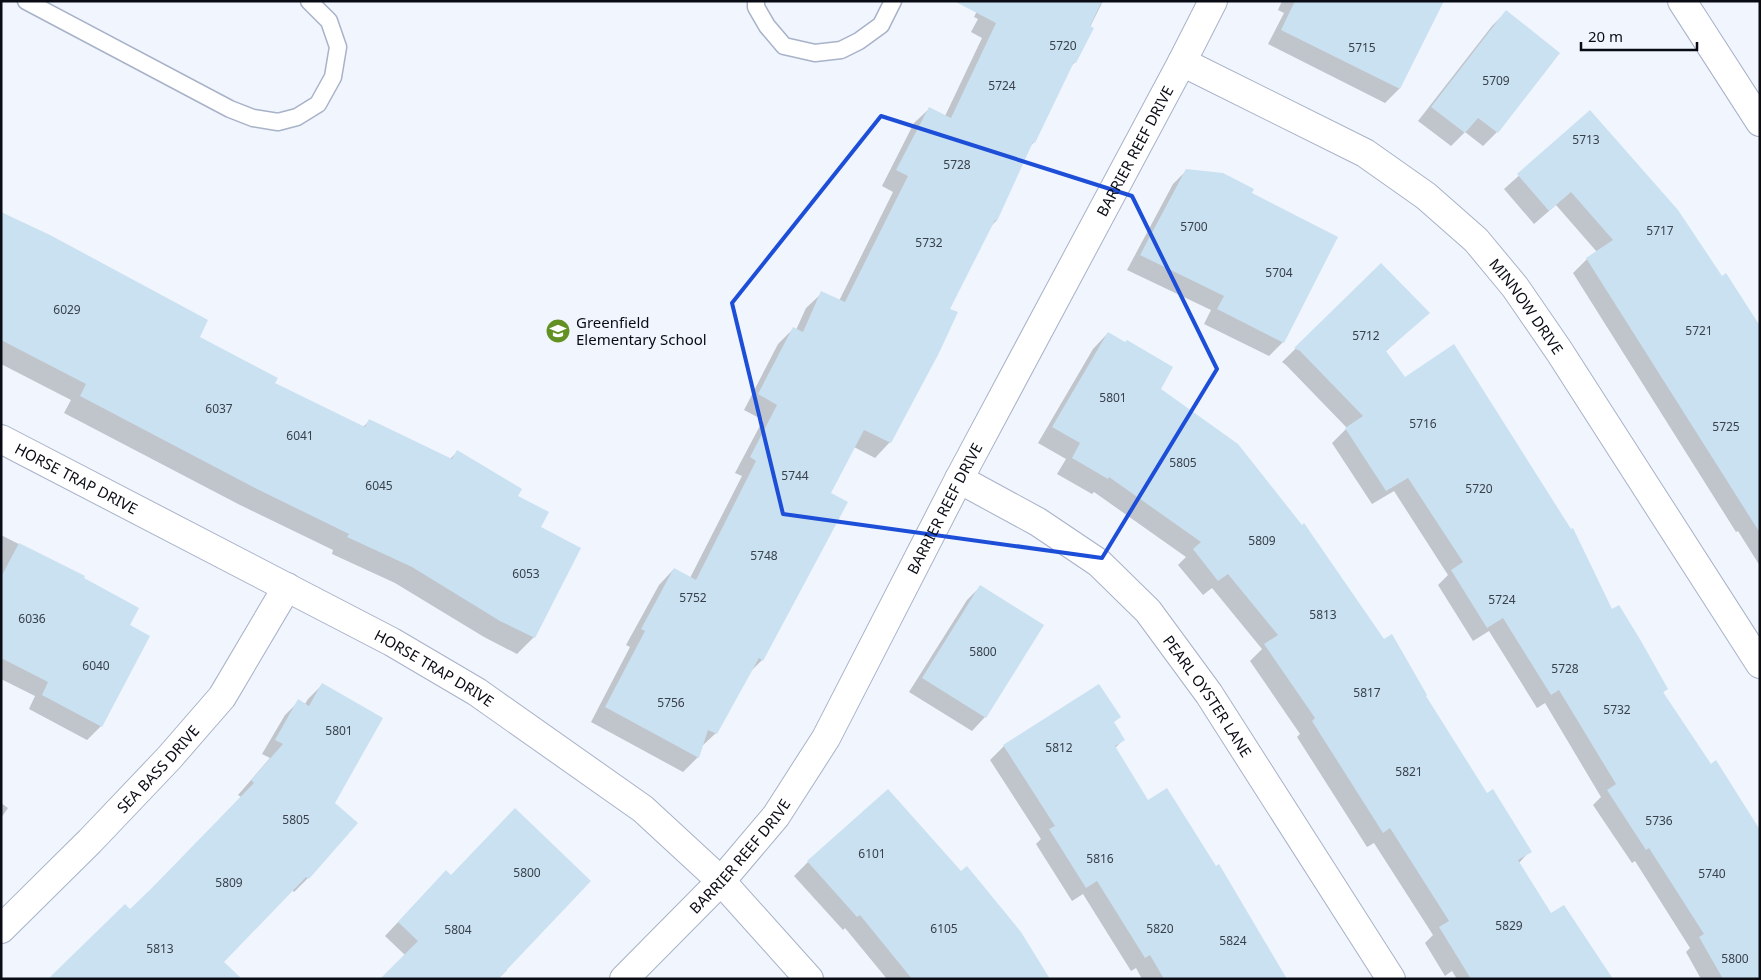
<svg xmlns="http://www.w3.org/2000/svg" width="1761" height="980" font-family="'Noto Sans',sans-serif">
  <style>
    .shadow { fill: #0003 }
    .building { fill: #cae1f1 }
    .lines { fill: none; stroke-linecap: round; stroke-linejoin: round }
    .lane-casing { stroke: #a8b2c8; stroke-width: 19 }
    .street-casing { stroke: #a8b2c8; stroke-width: 30 }
    .secondary-casing { stroke: #a8b2c8; stroke-width: 30 }
    .lane { stroke: #fff; stroke-width: 16 }
    .street { stroke: #fff; stroke-width: 28 }
    .secondary { stroke: #fff; stroke-width: 28 }
    .marked { fill: none; stroke: #1d4ed8; stroke-width: 4; stroke-linejoin: round }
    .labels { text-anchor: middle; dominant-baseline: central; stroke-width: 4; stroke-linejoin: round; paint-order: stroke }
    .number-label { font-size: 12px; fill: #39414b }
    .street-label { font-size: 15px; fill: #090c14; stroke: #f0f5fe }
    .poi-label { font-size: 15px; fill: #090c14; stroke: #f0f5fe; text-anchor: start }
  </style>
  <rect width="100%" height="100%" fill="#f0f5fe"/>
  <!-- shadow -->
  <g class="shadow">
    <polygon points="982,1 1103,1 1090,27 1075,62 1070,68 1034,142 1029,148 996,221 991,226 949,309 890,442 875,458 854,447 829,493 762,660 750,672 716,733 701,747 698,757 683,772 591,722 630,647 626,645 659,585 674,569 690,578 742,476 735,473 763,420 744,410 778,344 793,329 796,330 806,308 822,293 839,301 893,192 882,186 914,123 930,108 945,116 982,38 971,32 978,19 974,17"/>
    <polygon points="1282,1 1443,1 1399,89 1385,103 1268,44 1284,13 1278,10"/>
    <polygon points="1506,12 1558,53 1497,132 1483,146 1465,132 1451,146 1418,121 1492,26"/>
    <polygon points="1590,112 1760,329 1760,566 1738,531 1736,532 1573,273 1587,259 1597,252 1556,205 1534,224 1504,189"/>
    <polygon points="1187,170 1250,194 1283,342 1269,356 1204,324 1211,310 1127,270 1173,184"/>
    <polygon points="1,214 273,384 363,427 369,421 449,460 457,452 516,497 539,528 534,637 517,654 484,637 395,583 332,554 333,550 240,505 64,413 71,400 1,364"/>
    <polygon points="1381,265 1428,313 1385,352 1405,378 1611,610 1667,689 1662,693 1760,979 1701,979 1686,952 1690,948 1635,861 1632,863 1593,805 1601,797 1545,703 1537,708 1489,631 1473,641 1438,585 1448,575 1394,491 1372,504 1332,443 1347,428 1286,365 1282,362"/>
    <polygon points="1108,333 1159,389 1424,697 1487,794 1530,851 1519,863 1551,914 1612,979 1457,979 1452,971 1445,976 1425,943 1433,935 1374,843 1367,847 1297,737 1300,734 1250,661 1262,649 1212,588 1203,595 1178,565 1186,557 1094,492 1092,494 1057,474 1066,459 1038,443 1093,349"/>
    <polygon points="1,535 83,577 128,626 101,726 87,740 29,709 35,696 1,679"/>
    <polygon points="981,586 985,717 972,731 909,692 967,600"/>
    <polygon points="322,685 333,803 308,878 294,892 292,890 222,962 130,911 241,797 238,795 270,758 262,754 285,715 299,701 305,704 308,699"/>
    <polygon points="1113,723 1123,740 1115,748 1147,801 1286,979 1142,979 1136,968 1131,971 1083,894 1072,901 1036,844 1041,839 990,760 1004,746"/>
    <polygon points="1,803 8,808 1,818"/>
    <polygon points="808,862 1048,979 887,979 845,928 843,930 794,876"/>
    <polygon points="432,886 507,970 498,979 405,955 385,936"/>
  </g>
  <!-- building -->
  <g class="building">
    <polygon points="954,1 1102,1 1090,26 1094,28 1076,63 1074,62 1035,143 1033,142 997,221 995,220 950,309 958,312 939,353 891,443 864,430 831,493 848,502 763,661 759,658 717,734 708,730 699,758 605,707 645,631 641,629 674,568 696,580 756,461 750,457 777,405 758,394 793,327 803,332 821,291 845,302 908,176 896,170 929,107 951,118 996,23"/>
    <polygon points="1295,1 1444,1 1400,89 1281,30"/>
    <polygon points="1506,10 1560,53 1498,133 1478,118 1465,133 1431,107"/>
    <polygon points="1590,110 1678,210 1722,276 1726,273 1760,326 1760,533 1586,258 1613,240 1571,192 1549,211 1517,174"/>
    <polygon points="1186,169 1223,173 1254,189 1252,193 1338,237 1284,343 1217,309 1224,296 1140,255"/>
    <polygon points="1,212 50,235 208,320 200,337 278,378 275,383 365,427 369,419 452,459 457,450 522,489 518,496 549,512 541,527 581,548 535,638 500,621 412,567 347,537 349,534 257,489 80,396 86,384 1,340"/>
    <polygon points="1381,263 1430,313 1386,351 1405,377 1454,344 1571,529 1573,528 1612,609 1619,605 1641,641 1668,689 1663,692 1711,764 1716,760 1760,830 1760,979 1723,979 1699,937 1704,934 1649,848 1646,850 1607,790 1616,784 1559,690 1551,695 1503,618 1487,628 1451,570 1463,562 1408,478 1386,491 1345,428 1363,416 1300,351 1294,348"/>
    <polygon points="1108,332 1125,342 1127,340 1173,367 1161,389 1238,444 1302,525 1304,523 1384,639 1392,634 1427,695 1426,696 1487,793 1493,789 1532,852 1518,860 1551,913 1564,905 1613,979 1471,979 1439,927 1449,921 1390,828 1383,833 1312,721 1315,718 1264,644 1278,635 1228,574 1218,581 1193,549 1201,542 1109,477 1108,479 1072,458 1080,443 1052,427"/>
    <polygon points="19,543 85,576 84,578 139,608 130,625 150,636 102,727 42,695 48,682 1,658 1,577"/>
    <polygon points="980,585 1044,625 986,718 922,678"/>
    <polygon points="322,683 383,718 335,803 358,823 309,879 306,877 224,962 242,979 48,979 125,904 130,909 153,887 254,783 251,780 283,744 275,740 298,699 309,706"/>
    <polygon points="1099,684 1121,717 1114,722 1125,740 1115,746 1148,800 1167,788 1216,866 1219,864 1287,979 1164,979 1150,955 1145,958 1097,881 1086,888 1049,829 1055,826 1003,745"/>
    <polygon points="888,789 961,871 967,866 1021,932 1050,979 912,979 860,915 857,917 807,861"/>
    <polygon points="515,808 591,881 498,979 380,979 418,941 398,922 446,870 451,875"/>
  </g>
  <g class="lines">
    <defs>
      <g id="lane">
        <polyline points="26,1 230,109 253,118 278,122 297,117 318,104 333,77 338,47 329,21 309,1"/>
        <polyline points="756,1 756,7 767,26 784,46 815,53 841,50 859,41 881,25 893,1"/>
      </g>
      <g id="street">
        <path id="s1" d="M1182,62L1365,153L1426,196L1476,240L1515,287L1559,351L1760,664"/>
        <path id="s2" d="M1,439L392,642L477,692L643,809L721,881L809,979"/>
        <path id="s3" d="M959,479L1038,522L1099,563L1148,611L1209,694L1391,979"/>
        <path id="s4" d="M1,929L90,841L169,758L222,697L287,587"/>
        <path id="s5" d="M624,979L721,881L776,816L826,738L959,479L1182,62L1213,1"/>
      </g>
      <polyline id="secondary" points="1682,1 1760,122"/>
    </defs>
    <!-- lane casing -->
    <use href="#lane" class="lane-casing"/>
    <!-- street casing -->
    <use href="#street" class="street-casing"/>
    <!-- secondary casing -->
    <use href="#secondary" class="secondary-casing"/>
    <!-- lane -->
    <use href="#lane" class="lane"/>
    <!-- street -->
    <use href="#street" class="street"/>
    <!-- secondary -->
    <use href="#secondary" class="secondary"/>
  </g>
  <!-- marked area -->
  <path class="marked" d="M881,116L1132,196L1217,369L1102,558L783,514L732,303Z"/>
  <!-- icons -->
  <defs>
    <symbol id="school-disc" viewBox="-11 -11 22 22"><circle r="9.5" fill="#639023" stroke="#f0f5fe"/><path d="M0-5L7-2L0 1L-7-2ZM-4 1L0 2.5L4 1V4Q0 6-4 4Z" fill="#fff"/></symbol>
  </defs>
  <g fill-rule="evenodd">
    <use href="#school-disc" x="544" y="317" width="28" height="28"/>
  </g>
  <g class="labels">
    <!-- number labels -->
    <g class="number-label">
      <text x="1063" y="45">5720</text>
      <text x="1362" y="47">5715</text>
      <text x="1496" y="80">5709</text>
      <text x="1002" y="85">5724</text>
      <text x="1586" y="139">5713</text>
      <text x="957" y="164">5728</text>
      <text x="1194" y="226">5700</text>
      <text x="1660" y="230">5717</text>
      <text x="929" y="242">5732</text>
      <text x="1279" y="272">5704</text>
      <text x="67" y="309">6029</text>
      <text x="1699" y="330">5721</text>
      <text x="1366" y="335">5712</text>
      <text x="1113" y="397">5801</text>
      <text x="219" y="408">6037</text>
      <text x="1423" y="423">5716</text>
      <text x="1726" y="426">5725</text>
      <text x="300" y="435">6041</text>
      <text x="1183" y="462">5805</text>
      <text x="795" y="475">5744</text>
      <text x="379" y="485">6045</text>
      <text x="1479" y="488">5720</text>
      <text x="1262" y="540">5809</text>
      <text x="764" y="555">5748</text>
      <text x="526" y="573">6053</text>
      <text x="693" y="597">5752</text>
      <text x="1502" y="599">5724</text>
      <text x="1323" y="614">5813</text>
      <text x="32" y="618">6036</text>
      <text x="983" y="651">5800</text>
      <text x="96" y="665">6040</text>
      <text x="1565" y="668">5728</text>
      <text x="1367" y="692">5817</text>
      <text x="671" y="702">5756</text>
      <text x="1617" y="709">5732</text>
      <text x="339" y="730">5801</text>
      <text x="1059" y="747">5812</text>
      <text x="1409" y="771">5821</text>
      <text x="296" y="819">5805</text>
      <text x="1659" y="820">5736</text>
      <text x="872" y="853">6101</text>
      <text x="1100" y="858">5816</text>
      <text x="527" y="872">5800</text>
      <text x="1712" y="873">5740</text>
      <text x="229" y="882">5809</text>
      <text x="1509" y="925">5829</text>
      <text x="944" y="928">6105</text>
      <text x="1160" y="928">5820</text>
      <text x="458" y="929">5804</text>
      <text x="1233" y="940">5824</text>
      <text x="160" y="948">5813</text>
      <text x="1735" y="958">5800</text>
    </g>
    <!-- street labels -->
    <g class="street-label">
      <text stroke="none"><textPath href="#s5" startOffset="979">BARRIER REEF DRIVE</textPath></text>
      <text stroke="none"><textPath href="#s1" startOffset="429">MINNOW DRIVE</textPath></text>
      <text stroke="none"><textPath href="#s2" startOffset="85">HORSE TRAP DRIVE</textPath></text>
      <text stroke="none"><textPath href="#s5" startOffset="574">BARRIER REEF DRIVE</textPath></text>
      <text stroke="none"><textPath href="#s2" startOffset="490">HORSE TRAP DRIVE</textPath></text>
      <text stroke="none"><textPath href="#s3" startOffset="336">PEARL OYSTER LANE</textPath></text>
      <text stroke="none"><textPath href="#s4" startOffset="224">SEA BASS DRIVE</textPath></text>
      <text stroke="none"><textPath href="#s5" startOffset="169">BARRIER REEF DRIVE</textPath></text>
    </g>
    <!-- poi labels -->
    <g class="poi-label">
      <text x="576" y="322">Greenfield<tspan x="576" dy="17">Elementary School</tspan></text>
    </g>
  </g>
  <!-- border -->
  <rect width="1761" height="980" fill="none" stroke="#090c14" stroke-width="5"/>
  <!-- scale -->
  <path d="M1581 42v8h116v-8" fill="none" stroke="#090c14" stroke-width="2.5"/>
  <text x="1588" y="42" font-size="15" fill="#090c14" stroke="#f0f5fe" stroke-width="4" paint-order="stroke">20 m</text>
</svg>
